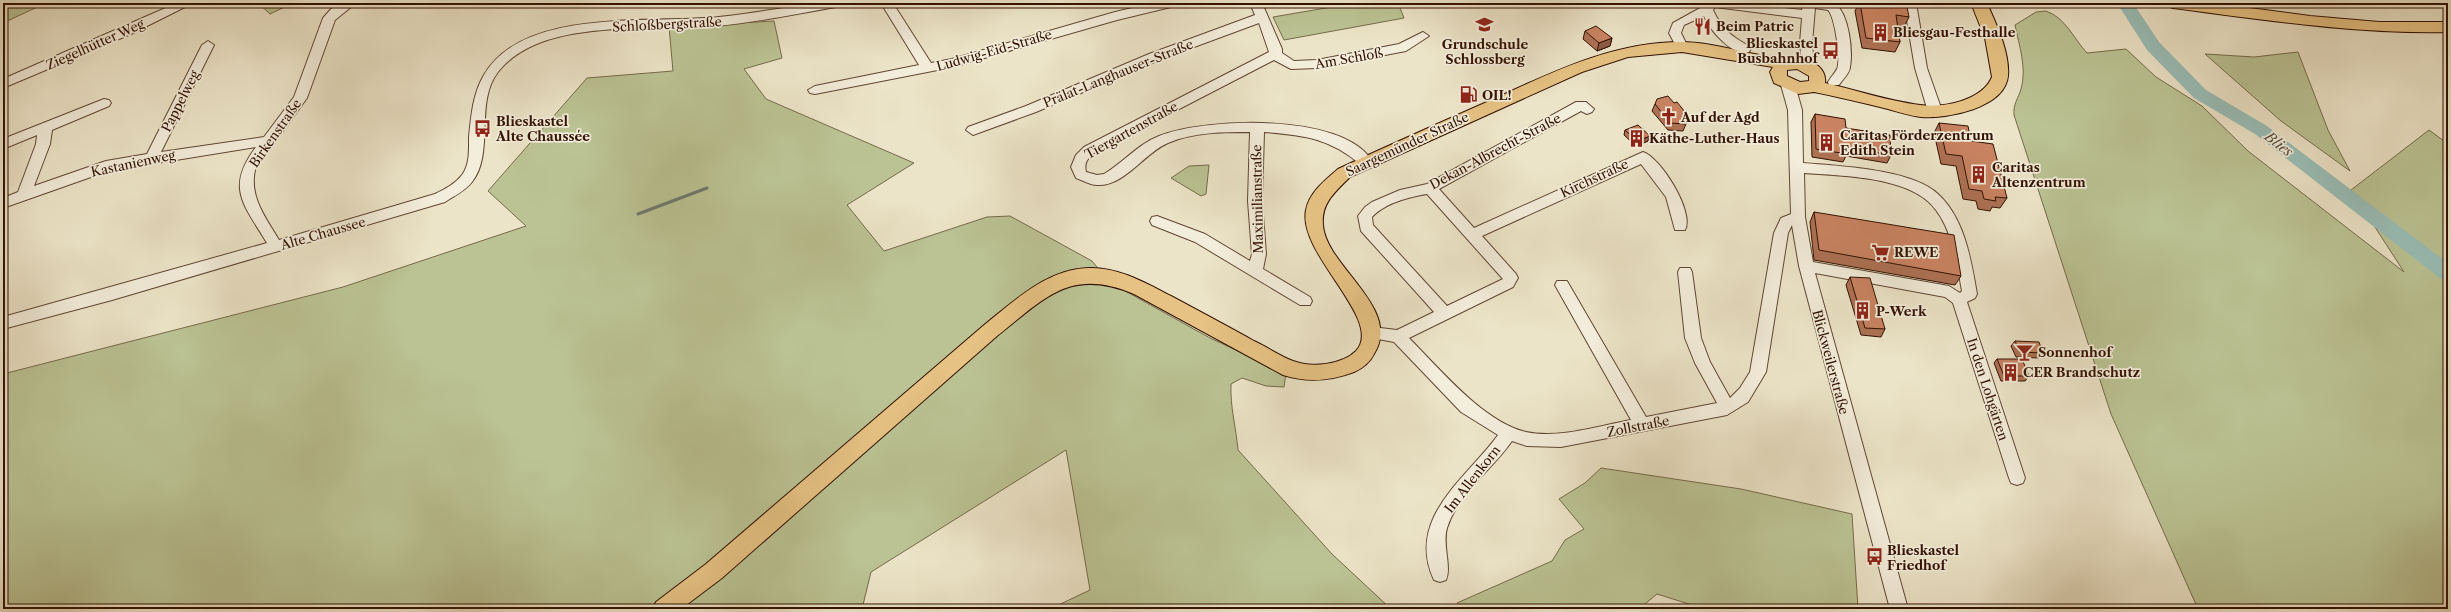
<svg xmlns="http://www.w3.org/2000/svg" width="2451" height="612" font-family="'Libre Caslon Text',serif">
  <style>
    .green { fill: #bbc394; stroke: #766a4a }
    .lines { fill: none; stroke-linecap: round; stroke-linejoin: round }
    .stream { stroke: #6f796e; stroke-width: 3 }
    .river { fill: #99beb7; fill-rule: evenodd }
    .minor-casing { stroke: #604633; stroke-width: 2 }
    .major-casing { stroke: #311101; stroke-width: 2 }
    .minor { fill: #f3eddb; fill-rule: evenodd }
    .major { fill: #e6c284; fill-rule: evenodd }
    .wall { fill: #ad7154; stroke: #311101 }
    .shaded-wall { fill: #8d5c45; stroke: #311101 }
    .building { fill: #c98362; stroke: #311101 }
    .labels { text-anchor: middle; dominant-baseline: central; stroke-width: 3.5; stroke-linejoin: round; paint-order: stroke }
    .street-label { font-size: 13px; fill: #311101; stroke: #f3eddb }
    .poi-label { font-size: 13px; font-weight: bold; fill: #311101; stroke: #f3eddb; text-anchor: start }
    .water-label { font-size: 14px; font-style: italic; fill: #554e41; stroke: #f3eddb }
  </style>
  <rect width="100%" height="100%" fill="#ece4c8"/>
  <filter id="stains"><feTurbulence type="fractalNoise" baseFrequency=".005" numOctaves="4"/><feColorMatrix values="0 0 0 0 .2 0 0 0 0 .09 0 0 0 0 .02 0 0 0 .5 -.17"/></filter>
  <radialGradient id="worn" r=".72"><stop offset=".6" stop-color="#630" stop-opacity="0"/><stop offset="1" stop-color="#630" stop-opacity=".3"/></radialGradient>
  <!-- green -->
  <g class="green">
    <polygon points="3,3 46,3 3,23"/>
    <polygon points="258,3 293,3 270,14"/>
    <polygon points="1355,3 1398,3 1404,18 1284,40 1273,17"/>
    <path d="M2046,11C2066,18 2073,38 2087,53L2126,49L2156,77L2202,106L2248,151L2404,272L2351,190L2429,130L2448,144V609H2198L2111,414L2014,115C2013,104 2018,99 2021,89C2027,68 2019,45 2015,25L2036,12Z"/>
    <path d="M774,21L782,58L744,69L766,99L914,163L847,205L884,251L987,217L1010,216L1092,261L1109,282L1210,338L1286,373L1284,387L1266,386L1242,378L1231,384C1230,407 1236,427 1238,450L1332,554L1391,609H1050L1090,590L1066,450L871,572L862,609H3V374L343,287L526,226L488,191L587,78L673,71L669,27Z"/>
    <polygon points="2298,52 2328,130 2350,171 2281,121 2205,54 2254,57"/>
    <polygon points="1209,165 1206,194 1201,196 1171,178 1189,166"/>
    <polygon points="1601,468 1741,489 1852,514 1858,609 1695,609 1695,606 1657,594 1639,609 1461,609 1457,603 1552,561 1565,540 1584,529 1559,499 1585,483"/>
  </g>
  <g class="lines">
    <!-- stream -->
    <polyline class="stream" points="638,214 707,188"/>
    <!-- river -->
    <polygon class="river" points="2117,3 2133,3 2159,42 2206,90 2267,126 2448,263 2448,281 2441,279 2255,134 2194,98 2147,50"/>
    <defs>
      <g id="minor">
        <polygon points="177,3 193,3 131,34 3,88 3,79"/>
        <path d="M341,3H356L335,20L307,98L255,170C249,197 266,218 279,240L435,194C445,189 455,184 462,175C470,165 469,149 469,137C471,116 473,93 484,75C523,7 652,24 719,17C760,13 801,3 842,3L836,7C796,14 757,22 717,26C653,32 542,16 498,72C474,103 495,153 472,182C465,191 454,196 445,202L112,300L3,329V317L267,243C244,205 225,188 256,147L108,171L3,208V198L18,192L36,144L37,135L3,149V139L104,99L109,100L111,103L109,106L52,130L50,144L34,186L106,161L147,154L202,45L208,41L214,45L161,152L264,137L294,97L323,18L331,9Z"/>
        <polygon points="884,3 896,3 896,8 931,63 952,59 1115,12 1154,3 1177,3 1175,6 1117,20 953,67 815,94 810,93 808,90 815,86 919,65 884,8"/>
        <path d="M1250,3H1262L1282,49V53L1294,61L1317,60L1399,44L1423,32L1429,36L1406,51L1317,68L1291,69L1274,60L1094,153C1087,159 1084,163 1086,172L1097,175L1104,174C1123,163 1138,144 1159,136C1204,118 1343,112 1372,161L1370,164H1360C1329,138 1303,135 1264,132L1262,201L1266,254L1263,269L1310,297L1312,301L1310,305H1300L1195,242L1152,225L1150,221L1152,217L1157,216L1205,234L1250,261L1252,254L1248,201L1250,132C1223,132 1194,132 1168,143C1144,153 1124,187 1097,185C1090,185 1082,180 1076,178L1071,167L1076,155L1084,147L1269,52L1259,23L1159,60L1036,112L973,135L966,130L968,127L1026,106L1149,54L1255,15Z"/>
        <path d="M1705,3H1742L1802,10L1803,3L1836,4C1849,16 1853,50 1850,67C1850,73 1842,80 1839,85H1829L1828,82C1830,78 1835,73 1837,69C1841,59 1835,17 1828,10L1815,8L1812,43L1814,67L1813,70L1808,71L1802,67L1800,43L1802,18L1715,7L1713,10C1721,28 1732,37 1749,46L1751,49L1749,52C1732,57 1710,30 1704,16L1684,25L1681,33L1688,47L1682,51L1678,50L1669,33L1673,23L1702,7Z"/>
        <polygon points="1904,3 1916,3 1927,68 1940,105 1938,108 1928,108 1926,105 1915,68"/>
        <path d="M1788,81L1795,85L1802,110L1803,163C1838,166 1912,169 1938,194C1965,219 1971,260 1977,294L1975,298L1967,302L2025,478L2023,483L2017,485L2011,483L2009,478L1953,303L1945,297L1815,273L1908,609H1890L1799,266L1792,225L1788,233L1766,372L1748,402L1727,415L1561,447L1527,446L1512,441C1492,470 1458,493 1447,528C1442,545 1452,567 1446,580L1440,582L1434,580C1405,518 1467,478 1498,435L1461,412L1394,342L1367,337L1364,333L1367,329L1372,327L1397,330L1434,312L1361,231L1358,216L1365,207L1372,202L1400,190L1427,184L1576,102H1586L1594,109L1592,112L1587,114L1581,111L1439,189L1474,228L1643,152C1660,157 1695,212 1685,230H1675L1666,197L1641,164L1482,236L1516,274L1518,278L1513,287L1409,338C1439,368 1483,422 1526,432C1559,439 1598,426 1631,420L1555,285L1557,281H1567L1646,417L1717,403L1695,363L1685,338L1678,272L1680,268H1690L1692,272L1701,338L1710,362L1730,398L1740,388L1750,372L1774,233L1781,218L1791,214L1788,110L1781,85ZM1804,173C1842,176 1912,176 1936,210C1953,233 1957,264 1962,291L1960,293L1949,286L1813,262L1805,217ZM1427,194L1503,279L1447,306L1373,225L1372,217C1385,203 1409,197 1427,194Z"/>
      </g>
      <g id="major">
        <path d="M1971,3H1987C1996,24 2010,52 2008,76C2005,108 1947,119 1921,117C1910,116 1899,112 1888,109C1864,103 1839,97 1814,92L1798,94L1774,83L1770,72L1773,67L1682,52L1628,57L1582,72L1350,177C1335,192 1321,203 1323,225C1326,267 1403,308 1374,354C1370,362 1363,368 1354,372C1330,381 1308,383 1283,375L1134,294C1070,267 1045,298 997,336L722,578L681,609H653L656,602L706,564L983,326C1014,301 1047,269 1089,268C1118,267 1146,283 1171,296C1199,311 1227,326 1254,341C1267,347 1280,356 1293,361C1311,368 1342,365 1356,351C1385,320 1297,254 1306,210C1309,193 1325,180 1338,169C1387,146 1437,124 1487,102C1549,74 1611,42 1681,42C1717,42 1753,57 1789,59C1793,60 1796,57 1801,58C1813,60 1827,69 1825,83C1856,90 1888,101 1920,105C1943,108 1982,101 1992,77L1985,38ZM1797,69L1809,76V81L1800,82L1787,76V70Z"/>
        <path d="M2165,3H2211L2310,16L2379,22H2448V32C2355,34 2265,20 2173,8L2168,6Z"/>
      </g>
    </defs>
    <!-- minor casing -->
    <use href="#minor" class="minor-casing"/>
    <!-- major casing -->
    <use href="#major" class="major-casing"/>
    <!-- minor -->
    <use href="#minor" class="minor"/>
    <!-- major -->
    <use href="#major" class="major"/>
  </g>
  <!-- wall -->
  <g class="wall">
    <polygon points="1859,3 1909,17 1904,27 1897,26 1900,42 1895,52 1862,48 1855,11"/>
    <polygon points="1934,3 1949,3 1948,5"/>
    <polygon points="1585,31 1612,38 1610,46 1597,51 1583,39"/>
    <polygon points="1674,103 1689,117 1683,131 1668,130 1652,111 1655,104"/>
    <polygon points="1815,114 1846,128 1891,155 1887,163 1846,156 1843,162 1812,157 1811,122"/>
    <polygon points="1939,123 1971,141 2007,198 2000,208 1992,207 1990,211 1978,209 1976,201 1963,199 1956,166 1941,164 1934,133"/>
    <polygon points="1625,130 1648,141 1636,146 1624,135"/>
    <polygon points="1814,212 1961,276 1955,285 1814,260 1810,222"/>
    <polygon points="1850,277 1885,329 1881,337 1861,335 1846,285"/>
    <polygon points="2015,341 2043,353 2039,358 2016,357 2011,346"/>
    <polygon points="1997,359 2029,376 2025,381 2001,381 1994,363"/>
  </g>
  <!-- shaded-wall -->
  <g class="shaded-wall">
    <polygon points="1612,38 1610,46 1597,51 1599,43"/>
    <polygon points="1650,136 1648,141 1636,146 1637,141"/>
  </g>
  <!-- building -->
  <g class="building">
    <polygon points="1860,3 1877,3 1907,7 1909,17 1896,15 1900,42 1866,38"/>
    <polygon points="1596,26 1612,38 1599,43 1585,31"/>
    <polygon points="1668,96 1674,103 1677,102 1689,117 1686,124 1670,123 1655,104 1657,99"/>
    <polygon points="1815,114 1845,119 1846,128 1890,135 1891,155 1847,148 1847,154 1816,149"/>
    <polygon points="1939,123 1968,126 1971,141 1993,144 2007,198 1995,197 1996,201 1984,199 1982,191 1969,189 1962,156 1946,154"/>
    <polygon points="1638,125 1650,136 1637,141 1625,130"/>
    <polygon points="1814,212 1954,235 1961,276 1819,250"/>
    <polygon points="1850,277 1870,278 1885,329 1865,328"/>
    <polygon points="2015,341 2039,342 2043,353 2020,352"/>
    <polygon points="1997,359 2022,359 2029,376 2004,376"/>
  </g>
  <!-- icons -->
  <defs>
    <symbol id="school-bare" viewBox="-9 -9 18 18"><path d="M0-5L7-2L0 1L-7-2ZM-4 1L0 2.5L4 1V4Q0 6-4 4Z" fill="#8f2418" stroke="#f3eddb" stroke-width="2.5" paint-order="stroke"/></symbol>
    <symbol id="restaurant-bare" viewBox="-9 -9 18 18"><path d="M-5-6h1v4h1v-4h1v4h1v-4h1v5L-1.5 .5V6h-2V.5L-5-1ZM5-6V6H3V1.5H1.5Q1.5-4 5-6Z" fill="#8f2418" stroke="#f3eddb" stroke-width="2.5" paint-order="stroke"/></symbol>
    <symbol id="building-bare" viewBox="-9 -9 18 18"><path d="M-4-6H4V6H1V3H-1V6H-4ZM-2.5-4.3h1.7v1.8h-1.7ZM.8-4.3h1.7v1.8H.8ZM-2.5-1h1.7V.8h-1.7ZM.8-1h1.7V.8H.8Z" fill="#8f2418" stroke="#f3eddb" stroke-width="2.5" paint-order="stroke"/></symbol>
    <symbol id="bus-bare" viewBox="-9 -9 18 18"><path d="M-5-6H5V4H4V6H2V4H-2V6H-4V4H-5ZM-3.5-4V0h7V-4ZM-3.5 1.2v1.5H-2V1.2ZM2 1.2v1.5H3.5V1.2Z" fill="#8f2418" stroke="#f3eddb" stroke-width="2.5" paint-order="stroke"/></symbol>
    <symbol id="fuel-bare" viewBox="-9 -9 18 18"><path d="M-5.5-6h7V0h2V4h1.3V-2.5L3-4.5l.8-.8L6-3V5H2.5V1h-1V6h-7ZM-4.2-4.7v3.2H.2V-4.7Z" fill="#8f2418" stroke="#f3eddb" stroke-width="2.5" paint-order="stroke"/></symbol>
    <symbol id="church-bare" viewBox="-9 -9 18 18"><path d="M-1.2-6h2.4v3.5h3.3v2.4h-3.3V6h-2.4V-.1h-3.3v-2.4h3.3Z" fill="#8f2418" stroke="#f3eddb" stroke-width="2.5" paint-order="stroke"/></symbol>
    <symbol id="supermarket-bare" viewBox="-9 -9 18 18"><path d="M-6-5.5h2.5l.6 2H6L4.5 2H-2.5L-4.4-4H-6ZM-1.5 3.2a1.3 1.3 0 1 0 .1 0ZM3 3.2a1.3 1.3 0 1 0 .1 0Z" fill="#8f2418" stroke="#f3eddb" stroke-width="2.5" paint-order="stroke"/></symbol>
    <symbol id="bar-bare" viewBox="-9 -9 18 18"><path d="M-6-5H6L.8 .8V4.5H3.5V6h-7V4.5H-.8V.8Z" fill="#8f2418" stroke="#f3eddb" stroke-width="2.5" paint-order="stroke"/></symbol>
  </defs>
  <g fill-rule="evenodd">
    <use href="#school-bare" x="1472" y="12" width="25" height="25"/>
    <use href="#restaurant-bare" x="1690" y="14" width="25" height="25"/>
    <use href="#building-bare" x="1868" y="20" width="25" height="25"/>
    <use href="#bus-bare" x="1818" y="38" width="25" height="25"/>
    <use href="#fuel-bare" x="1456" y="82" width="25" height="25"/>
    <use href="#church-bare" x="1656" y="104" width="25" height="25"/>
    <use href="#bus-bare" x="470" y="116" width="25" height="25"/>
    <use href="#building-bare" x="1624" y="126" width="25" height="25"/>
    <use href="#building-bare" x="1814" y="130" width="25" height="25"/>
    <use href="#building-bare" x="1966" y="162" width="25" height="25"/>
    <use href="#supermarket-bare" x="1868" y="240" width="25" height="25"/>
    <use href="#building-bare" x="1850" y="298" width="25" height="25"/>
    <use href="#bar-bare" x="2012" y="340" width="25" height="25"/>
    <use href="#building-bare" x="1998" y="360" width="25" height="25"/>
    <use href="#bus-bare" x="1862" y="544" width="25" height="25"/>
  </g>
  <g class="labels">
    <!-- street labels -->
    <g class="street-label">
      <text transform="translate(667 24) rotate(-3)">Schloßbergstraße</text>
      <text transform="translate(95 44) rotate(-24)">Ziegelhütter Weg</text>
      <text transform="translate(994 50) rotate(-16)">Ludwig-Eid-Straße</text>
      <text transform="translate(1349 58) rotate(-10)">Am Schloß</text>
      <text transform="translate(1118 73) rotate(-22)">Prälat-Langhauser-Straße</text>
      <text transform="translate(180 101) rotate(-63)">Pappelweg</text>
      <text transform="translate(1131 130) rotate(-29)">Tiergartenstraße</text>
      <text transform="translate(275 133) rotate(-55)">Birkenstraße</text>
      <text transform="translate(1407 144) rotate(-25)">Saargemünder Straße</text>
      <text transform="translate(1495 151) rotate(-28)">Dekan-Albrecht-Straße</text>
      <text transform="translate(133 163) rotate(-12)">Kastanienweg</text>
      <text transform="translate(1594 178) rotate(-25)">Kirchstraße</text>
      <text transform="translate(1257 199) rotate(-91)">Maximilianstraße</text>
      <text transform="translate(323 233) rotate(-16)">Alte Chaussee</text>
      <text transform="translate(1831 362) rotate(75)">Blickweilerstraße</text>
      <text transform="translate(1988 389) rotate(72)">In den Lohgärten</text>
      <text transform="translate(1638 426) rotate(-11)">Zollstraße</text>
      <text transform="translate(1472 479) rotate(-52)">Im Allenkorn</text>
    </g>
    <!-- poi labels -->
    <g class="poi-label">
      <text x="1716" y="26">Beim Patric</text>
      <text x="1893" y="32">Bliesgau-Festhalle</text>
      <text x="1818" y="43" text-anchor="end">Blieskastel<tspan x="1818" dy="15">Busbahnhof</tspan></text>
      <text x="1485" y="44" text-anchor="middle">Grundschule<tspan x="1485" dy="15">Schlossberg</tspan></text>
      <text x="1482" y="95">OIL!</text>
      <text x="1681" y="117">Auf der Agd</text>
      <text x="496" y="121">Blieskastel<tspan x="496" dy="15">Alte Chaussée</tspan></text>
      <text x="1840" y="135">Caritas Förderzentrum<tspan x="1840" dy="15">Edith Stein</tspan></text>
      <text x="1649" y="138">Käthe-Luther-Haus</text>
      <text x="1992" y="167">Caritas<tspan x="1992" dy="15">Altenzentrum</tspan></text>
      <text x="1894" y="252">REWE</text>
      <text x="1876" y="311">P-Werk</text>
      <text x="2038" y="352">Sonnenhof</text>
      <text x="2023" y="372">CER Brandschutz</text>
      <text x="1887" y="550">Blieskastel<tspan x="1887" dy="15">Friedhof</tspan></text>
    </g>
    <!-- water labels -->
    <g class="water-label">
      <text transform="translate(2279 144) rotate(38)">Blies</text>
    </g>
  </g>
  <!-- margin -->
  <rect width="2451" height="612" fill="none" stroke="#ece4c8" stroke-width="16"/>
  <rect x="4" y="4" width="2443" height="604" fill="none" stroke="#311101" stroke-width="2"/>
  <rect x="8" y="8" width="2435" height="596" fill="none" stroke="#311101"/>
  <rect width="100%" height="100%" filter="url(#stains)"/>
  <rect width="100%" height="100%" fill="url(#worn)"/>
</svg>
